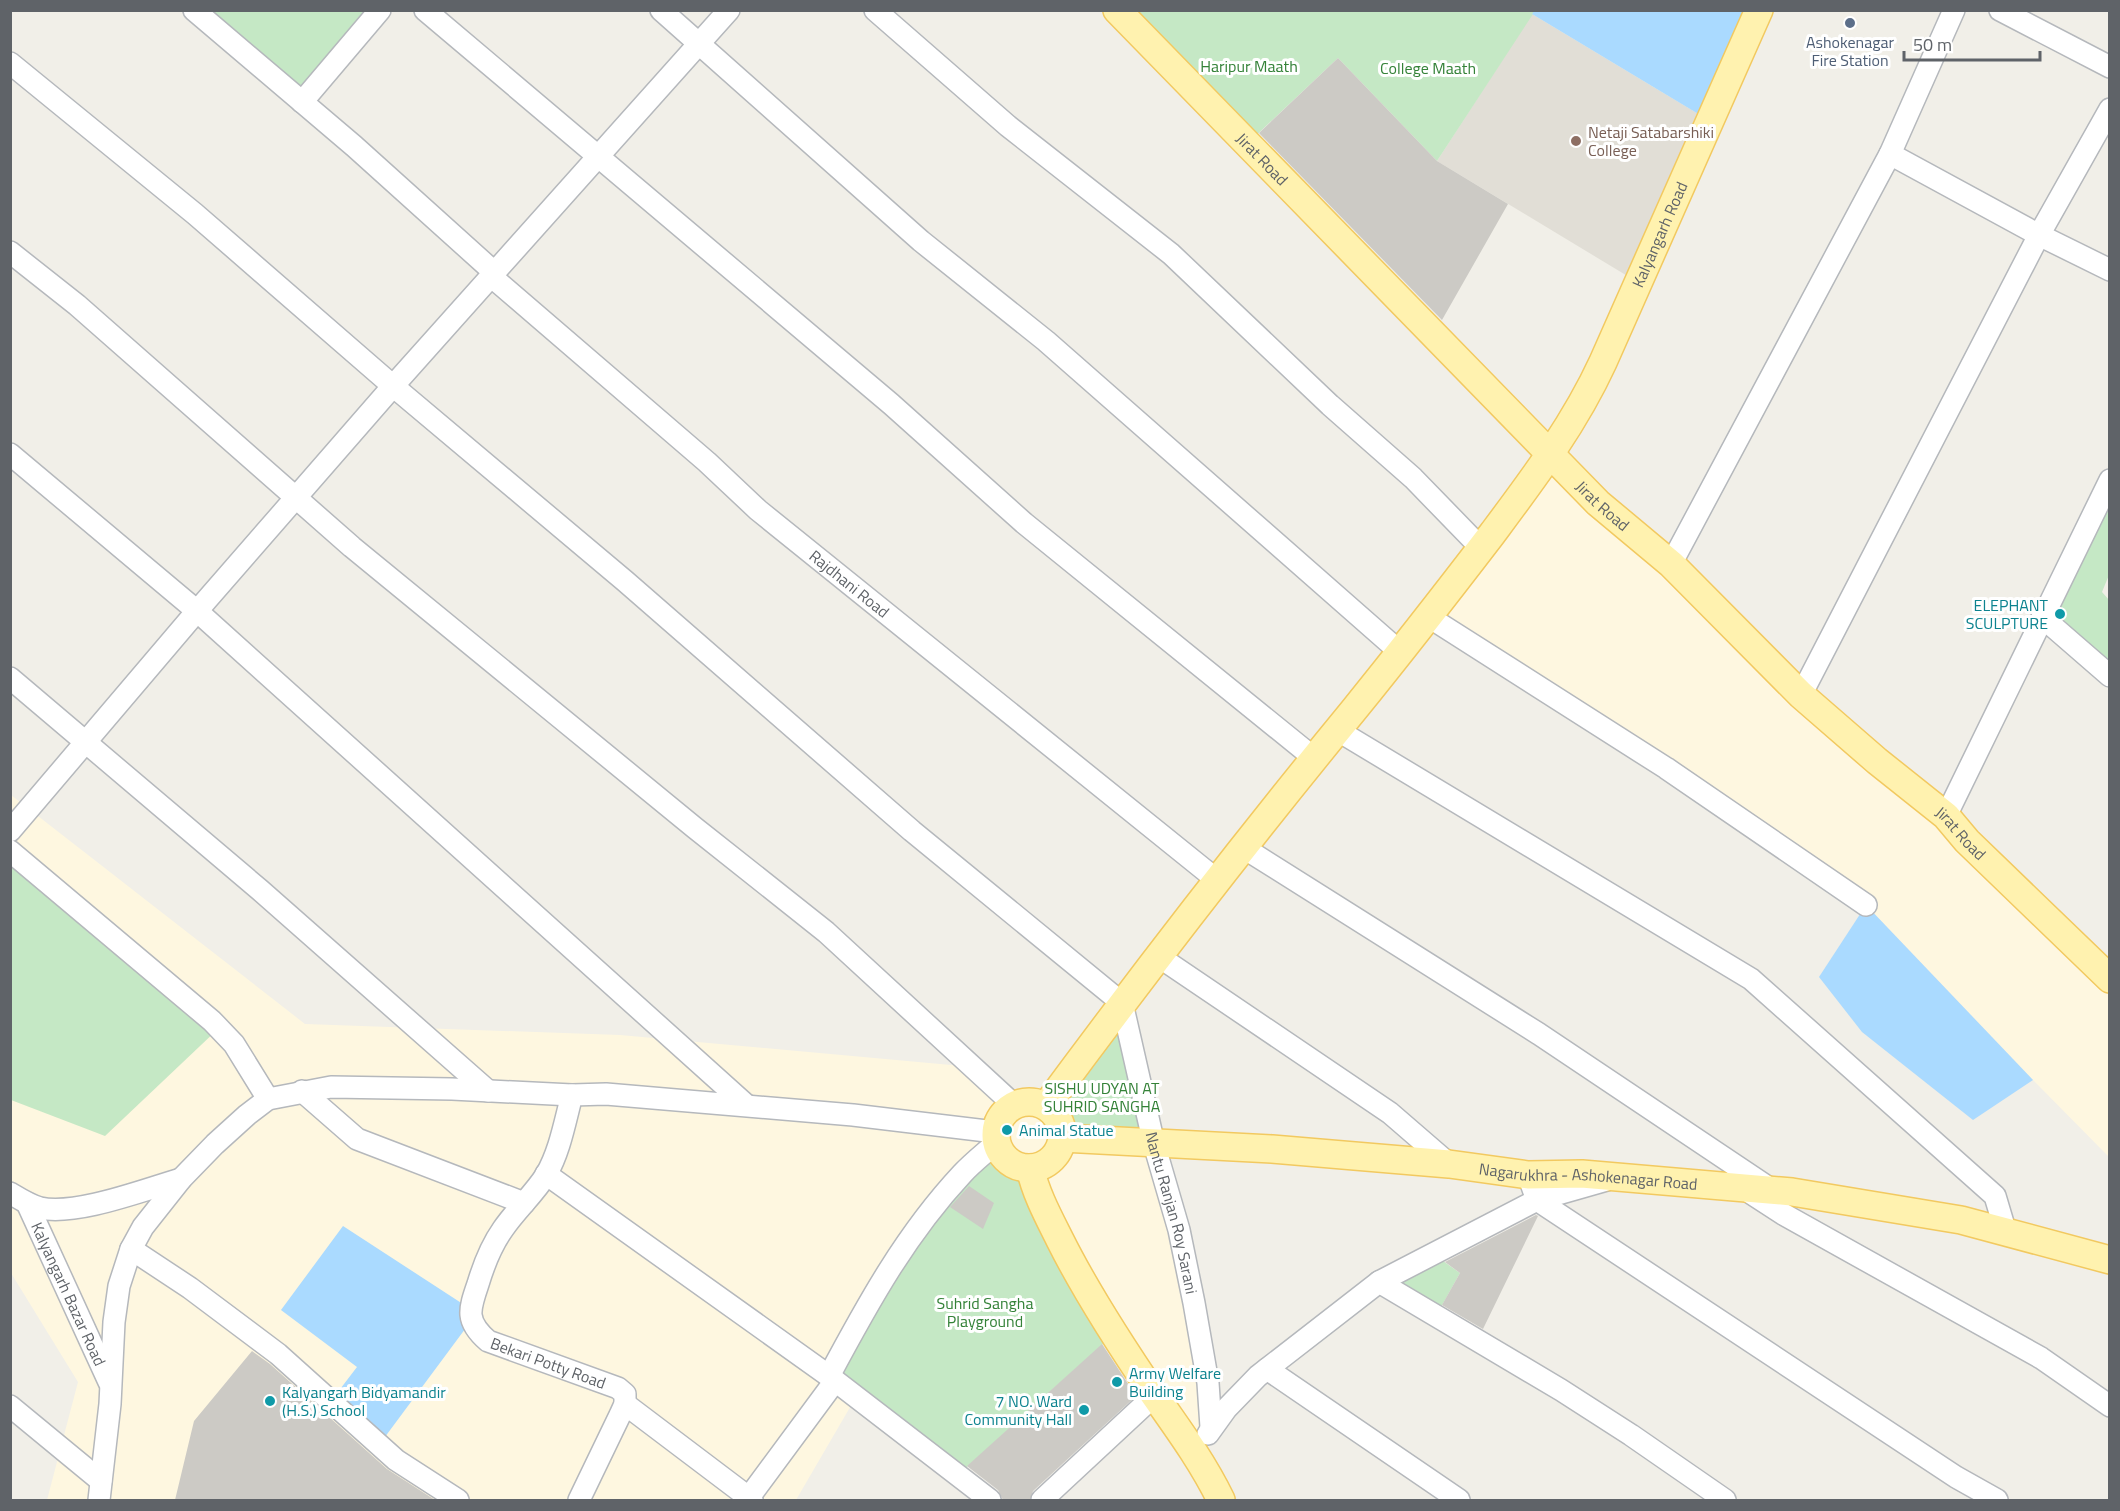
<svg xmlns="http://www.w3.org/2000/svg" width="2120" height="1511" font-family="'Titillium Web',sans-serif">
  <style>
    .commercial { fill: #fef7e0 }
    .education { fill: #e1ded6 }
    .green { fill: #c5e8c5 }
    .water { fill: #aadaff }
    .building { fill: #cccac5 }
    .lines { fill: none; stroke-linecap: round; stroke-linejoin: round }
    .minor-casing { stroke: #b5b8bc; stroke-width: 24 }
    .major-casing { stroke: #f2c960; stroke-width: 30 }
    .minor { stroke: #fff; stroke-width: 21 }
    .major { stroke: #fff2af; stroke-width: 27 }
    .service-dot { fill: #5c6f8a; stroke: #fff; stroke-width: 2 }
    .education-dot { fill: #8d6e63; stroke: #fff; stroke-width: 2 }
    .culture-dot { fill: #0f9aa8; stroke: #fff; stroke-width: 2 }
    .labels { text-anchor: middle; dominant-baseline: central; stroke-width: 6; stroke-linejoin: round; paint-order: stroke }
    .service-label { font-size: 16px; fill: #4e5e75; stroke: #fff }
    .park-label { font-size: 16px; fill: #348238; stroke: #fff }
    .education-label { font-size: 16px; fill: #785e54; stroke: #fff; text-anchor: start }
    .street-label { font-size: 16px; fill: #5f6368; stroke: #fff }
    .culture-label { font-size: 16px; fill: #0d838f; stroke: #fff; text-anchor: start }
  </style>
  <rect width="100%" height="100%" fill="#f1efe8"/>
  <!-- commercial -->
  <g class="commercial">
    <polygon points="1550,455 2109,978 2109,1157 2033,1080 1866,905 1429,617"/>
    <polygon points="11,795 305,1024 620,1035 973,1067 1075,1139 1154,1144 1208,1383 1197,1456 1109,1324 856,1397 796,1500 419,1500 228,1381 185,1500 47,1500 78,1382 11,1273"/>
  </g>
  <!-- education -->
  <polygon class="education" points="1532,14 1710,121 1639,283 1437,161"/>
  <!-- green -->
  <g class="green">
    <polygon points="194,11 380,11 302,102"/>
    <polygon points="1117,11 1535,11 1437,161 1338,58 1247,144"/>
    <polygon points="2109,480 2109,575 2102,592 2109,600 2109,665 2048,611"/>
    <polygon points="10,851 219,1028 105,1136 11,1100"/>
    <polygon points="1122,1003 1154,1144 1062,1138 1046,1106"/>
    <polygon points="996,1143 1009,1162 1019,1167 1115,1333 958,1475 829,1376 871,1296"/>
    <polygon points="1433,1254 1460,1273 1436,1316 1379,1282"/>
  </g>
  <!-- water -->
  <g class="water">
    <polygon points="1535,10 1759,11 1710,121 1532,14"/>
    <polygon points="1866,905 2033,1080 1973,1120 1862,1032 1819,977"/>
    <polygon points="343,1226 469,1308 471,1321 379,1445 331,1401 357,1367 281,1310"/>
  </g>
  <!-- building -->
  <g class="building">
    <polygon points="1338,58 1437,161 1508,204 1442,320 1259,133"/>
    <polygon points="969,1186 994,1203 983,1229 950,1207"/>
    <polygon points="1536,1215 1538,1216 1483,1329 1442,1305 1460,1273 1445,1262"/>
    <polygon points="1102,1344 1136,1396 1033,1491 1030,1500 1003,1500 998,1490 967,1466"/>
    <polygon points="252,1351 270,1364 387,1469 435,1500 175,1500 194,1421"/>
  </g>
  <g class="lines">
    <defs>
      <g id="minor">
        <polyline points="194,10 354,146 495,273"/>
        <polyline points="425,10 891,404 1024,523 1314,758"/>
        <polyline points="661,10 921,241 1046,341 1400,652"/>
        <polyline points="875,10 1008,126 1171,254 1330,405 1413,478 1481,548"/>
        <polyline points="2000,10 2110,67"/>
        <path id="s1" d="M10,63L195,214L393,386L625,581L912,831L1122,1003L1154,1144L1179,1230L1194,1303L1208,1383L1211,1427"/>
        <polyline points="302,102 380,10"/>
        <polyline points="1890,154 2039,235 2110,270"/>
        <polyline points="10,252 77,305 352,547 695,828 826,932 1014,1105"/>
        <path id="s2" d="M492,277L707,462L758,510L1217,880"/>
        <polyline points="10,454 197,611 745,1104"/>
        <polyline points="1671,564 1890,154 1954,10"/>
        <polyline points="1429,617 1666,768 1866,905"/>
        <polyline points="2042,617 2110,676"/>
        <polyline points="10,678 260,890 488,1091"/>
        <polyline points="1801,695 2039,235 2110,109"/>
        <polyline points="1337,730 1751,979 1995,1196 2006,1233"/>
        <polyline points="1946,816 2110,480"/>
        <polyline points="10,831 197,611 393,386 729,10"/>
        <polyline points="1244,848 1539,1034 1772,1190"/>
        <polyline points="10,851 212,1021 234,1044 268,1099"/>
        <polyline points="1158,956 1390,1113 1449,1164"/>
        <polyline points="302,1091 357,1139 524,1203"/>
        <path id="s3" d="M572,1095C565,1121 560,1151 546,1175C534,1194 516,1210 503,1229C491,1246 484,1264 478,1284C469,1310 465,1321 488,1341L618,1388L625,1394V1404L620,1415L579,1500"/>
        <polyline points="546,1174 829,1376 990,1500"/>
        <polyline points="1528,1175 1537,1200 1956,1477 1997,1500"/>
        <polyline points="1746,1190 1783,1214 2041,1358 2110,1406"/>
        <path d="M10,1193C20,1199 29,1205 40,1208C76,1216 143,1190 181,1179"/>
        <path id="s4" d="M27,1203L109,1382"/>
        <polyline points="131,1249 190,1288 278,1354 396,1460 458,1500"/>
        <polyline points="1379,1282 1537,1200 1607,1180"/>
        <polyline points="1267,1369 1459,1500"/>
        <path d="M829,1376C868,1303 906,1234 962,1174C972,1163 985,1153 996,1143"/>
        <polyline points="625,1404 752,1500"/>
        <polyline points="10,1406 101,1481"/>
        <polyline points="1208,1434 1226,1409 1258,1376 1379,1282 1561,1390 1631,1435 1725,1500"/>
        <polyline points="99,1500 110,1404 114,1322 119,1286 131,1249 143,1227 181,1179 215,1144 247,1115 268,1099 331,1087 452,1089 572,1095 606,1094 853,1115 995,1132"/>
        <polyline points="747,1500 835,1381"/>
        <polyline points="1042,1500 1155,1395"/>
      </g>
      <g id="major">
        <path id="s5" d="M1117,10L1598,503L1671,564L1801,695L1877,761L1946,816L1967,841L2110,979"/>
        <circle cx="1029" cy="1135" r="33"/>
        <path id="s6" d="M1046,1106C1145,972 1247,840 1353,711C1400,653 1446,594 1492,534C1533,479 1574,425 1603,362L1759,10"/>
        <path id="s7" d="M1062,1138L1272,1149L1449,1164L1528,1175L1582,1174L1792,1192L1961,1220L2110,1260"/>
        <path d="M1030,1168C1036,1194 1048,1216 1060,1240C1087,1294 1121,1346 1155,1396C1179,1430 1203,1463 1221,1500"/>
      </g>
    </defs>
    <!-- minor casing -->
    <use href="#minor" class="minor-casing"/>
    <!-- major casing -->
    <use href="#major" class="major-casing"/>
    <!-- minor -->
    <use href="#minor" class="minor"/>
    <!-- major -->
    <use href="#major" class="major"/>
  </g>
  <!-- markers -->
  <circle class="service-dot" cx="1850" cy="23" r="6"/>
  <circle class="education-dot" cx="1576" cy="141" r="6"/>
  <g class="culture-dot">
    <circle cx="2060" cy="614" r="6"/>
    <circle cx="1007" cy="1130" r="6"/>
    <circle cx="1117" cy="1382" r="6"/>
    <circle cx="270" cy="1401" r="6"/>
    <circle cx="1084" cy="1410" r="6"/>
  </g>
  <g class="labels">
    <!-- service labels -->
    <g class="service-label">
      <text x="1850" y="42">Ashokenagar<tspan x="1850" dy="18">Fire Station</tspan></text>
    </g>
    <!-- park labels -->
    <g class="park-label">
      <text x="1249" y="66">Haripur Maath</text>
      <text x="1428" y="68">College Maath</text>
      <text x="1102" y="1088">SISHU UDYAN AT<tspan x="1102" dy="18">SUHRID SANGHA</tspan></text>
      <text x="985" y="1303">Suhrid Sangha<tspan x="985" dy="18">Playground</tspan></text>
    </g>
    <!-- education labels -->
    <g class="education-label">
      <text x="1588" y="132">Netaji Satabarshiki<tspan x="1588" dy="18">College</tspan></text>
    </g>
    <!-- street labels -->
    <g class="street-label">
      <text stroke="none"><textPath href="#s5" startOffset="208">Jirat Road</textPath></text>
      <text stroke="none"><textPath href="#s6" startOffset="1070">Kalyangarh Road</textPath></text>
      <text stroke="none"><textPath href="#s5" startOffset="694">Jirat Road</textPath></text>
      <text stroke="none"><textPath href="#s2" startOffset="471">Rajdhani Road</textPath></text>
      <text stroke="none"><textPath href="#s5" startOffset="1180">Jirat Road</textPath></text>
      <text stroke="none"><textPath href="#s7" startOffset="528">Nagarukhra - Ashokenagar Road</textPath></text>
      <text stroke="none"><textPath href="#s1" startOffset="1672">Nantu Ranjan Roy Sarani</textPath></text>
      <text stroke="none"><textPath href="#s4" startOffset="100">Kalyangarh Bazar Road</textPath></text>
      <text stroke="none"><textPath href="#s3" startOffset="342">Bekari Potty Road</textPath></text>
    </g>
    <!-- culture labels -->
    <g class="culture-label">
      <text x="2048" y="605" text-anchor="end">ELEPHANT<tspan x="2048" dy="18">SCULPTURE</tspan></text>
      <text x="1019" y="1130">Animal Statue</text>
      <text x="1129" y="1373">Army Welfare<tspan x="1129" dy="18">Building</tspan></text>
      <text x="282" y="1392">Kalyangarh Bidyamandir<tspan x="282" dy="18">(H.S.) School</tspan></text>
      <text x="1072" y="1401" text-anchor="end">7 NO. Ward<tspan x="1072" dy="18">Community Hall</tspan></text>
    </g>
  </g>
  <!-- border -->
  <rect width="2120" height="1511" fill="none" stroke="#5f6368" stroke-width="24"/>
  <!-- scale -->
  <path d="M1904 51v9h136v-9" fill="none" stroke="#5f6368" stroke-width="3"/>
  <text x="1913" y="51" font-size="18" fill="#5f6368" stroke="#ffffff" stroke-width="4.5" paint-order="stroke">50 m</text>
</svg>
